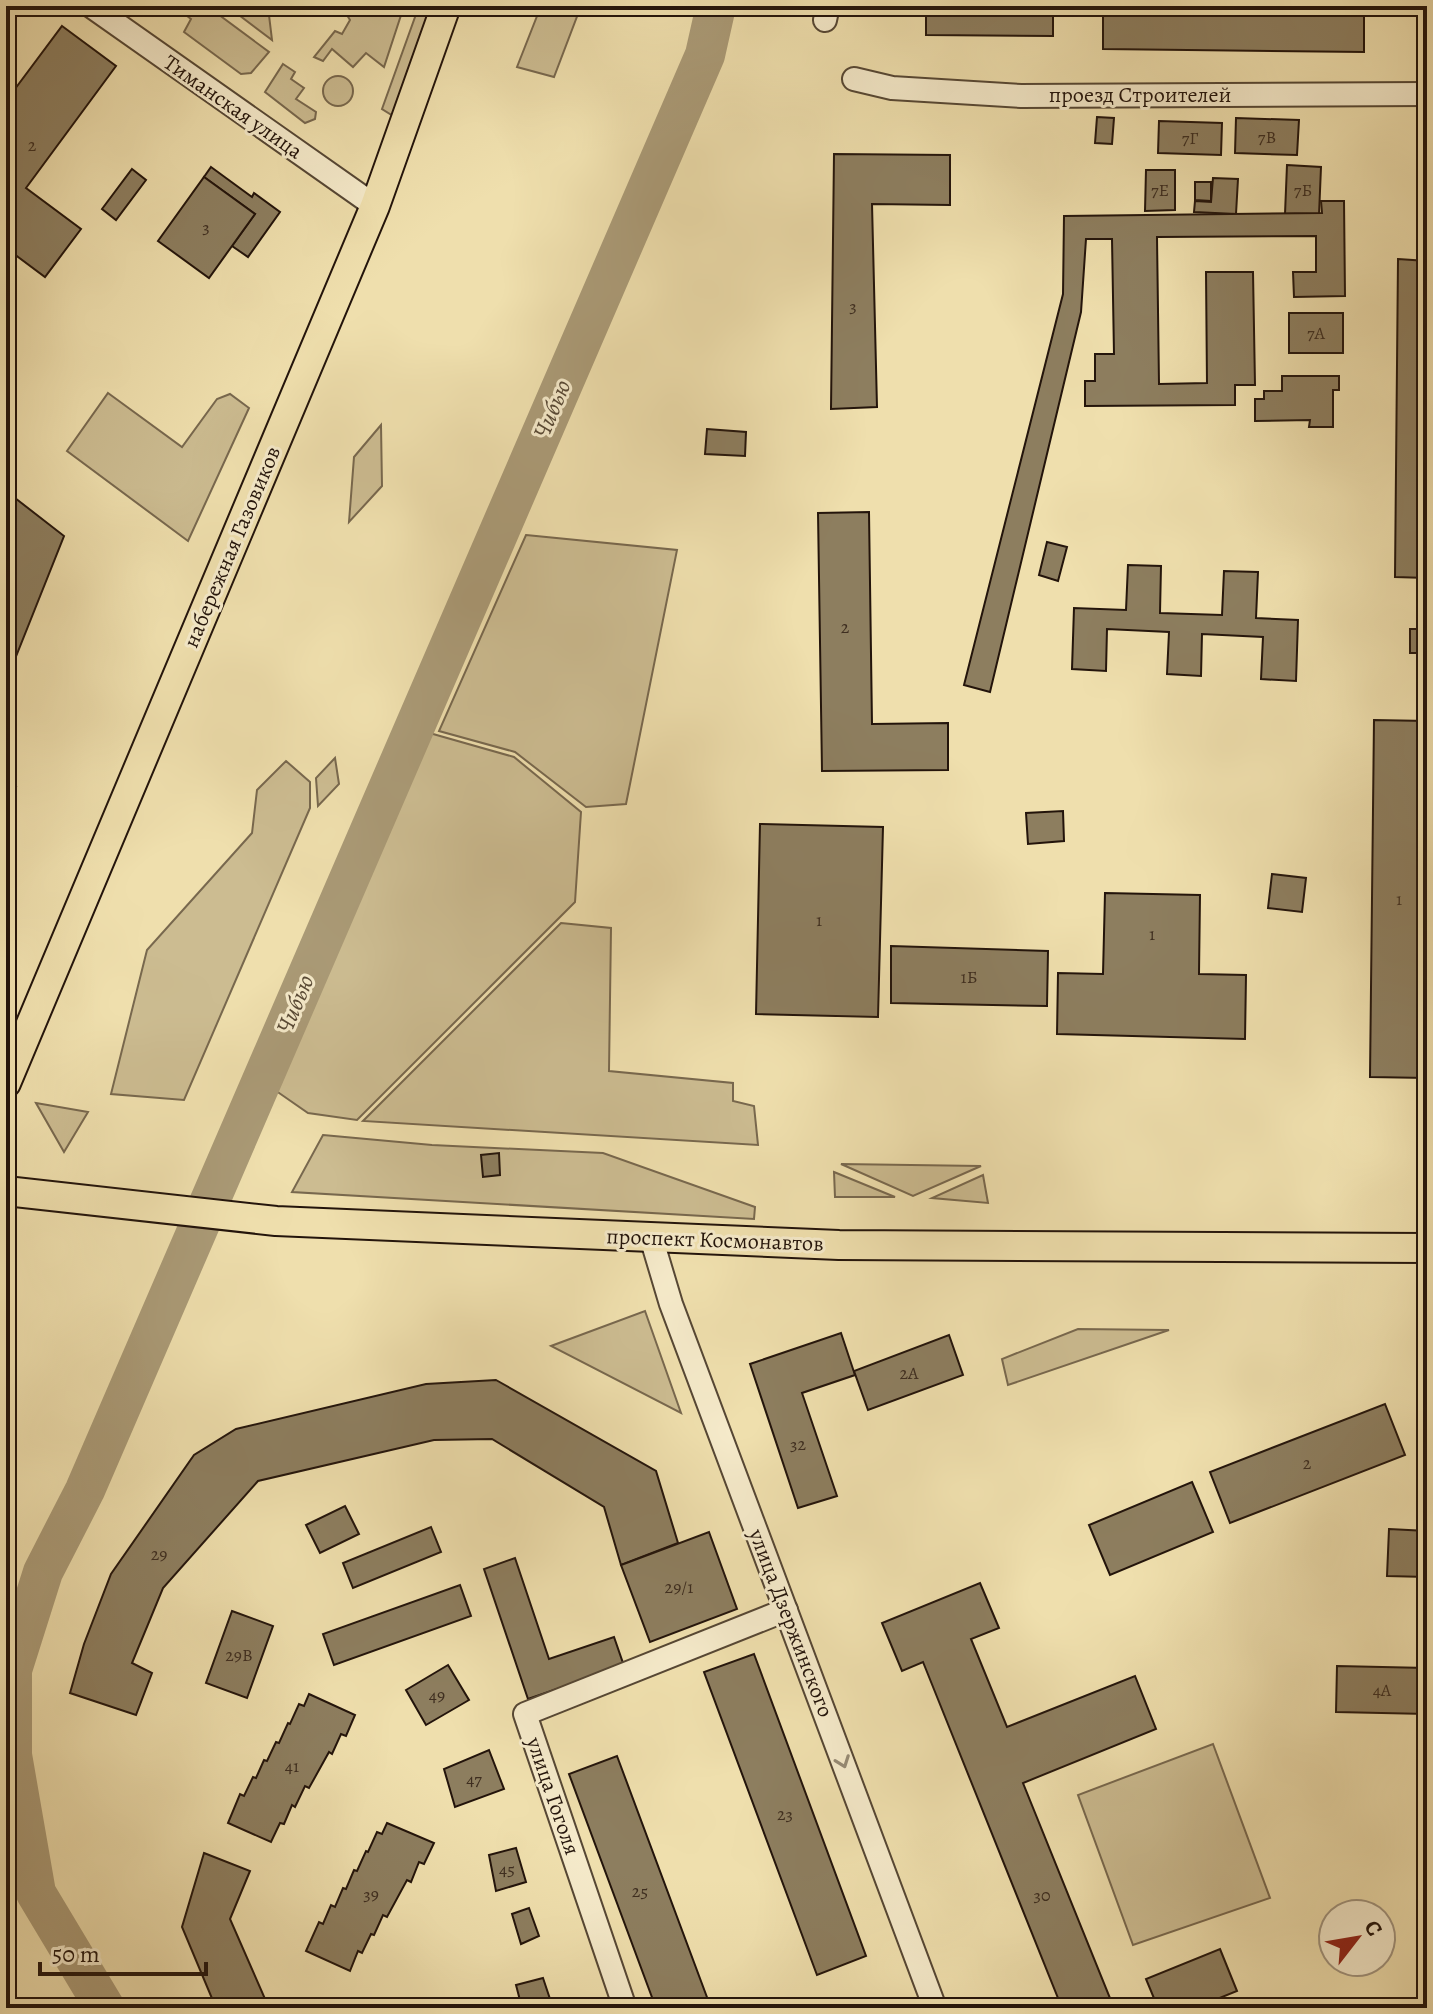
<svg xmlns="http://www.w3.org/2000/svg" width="1433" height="2014" font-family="Alegreya,serif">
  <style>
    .green { fill: #ccbc91; stroke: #78684e; stroke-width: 2 }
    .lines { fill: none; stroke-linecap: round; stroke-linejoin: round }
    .river { stroke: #aa9a76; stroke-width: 40 }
    .building { fill: #8d7e5f; stroke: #23140b; stroke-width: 2 }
    .minor-casing { stroke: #564734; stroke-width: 26 }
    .major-casing { stroke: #23140b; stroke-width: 32 }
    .minor { stroke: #f5eaca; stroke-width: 22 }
    .major { stroke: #efdfad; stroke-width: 28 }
    .oneway { stroke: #968a74 }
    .labels { text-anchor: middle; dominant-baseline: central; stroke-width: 6; stroke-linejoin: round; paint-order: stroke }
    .number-label { font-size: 18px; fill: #3e2e20 }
    .street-label { font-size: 22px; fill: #23140b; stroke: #f5eaca }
    .water-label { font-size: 24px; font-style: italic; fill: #594a36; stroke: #f5eaca }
  </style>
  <rect width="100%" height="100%" fill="#efdfad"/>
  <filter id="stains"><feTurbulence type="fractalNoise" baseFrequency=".0025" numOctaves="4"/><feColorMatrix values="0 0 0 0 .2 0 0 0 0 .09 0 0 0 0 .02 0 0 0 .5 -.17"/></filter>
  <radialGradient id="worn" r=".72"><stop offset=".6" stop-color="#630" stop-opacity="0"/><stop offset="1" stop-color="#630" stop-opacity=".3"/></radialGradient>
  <!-- green -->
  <g class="green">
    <polygon points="174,6 207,6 269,52 251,73 241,74 184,32 191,19"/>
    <polygon points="227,6 256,6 263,9 268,7 272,40"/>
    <polygon points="354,6 404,6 384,67 366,53 353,67 332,49 323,61 314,57 335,31 342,34 350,20 347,15"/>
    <polygon points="419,6 431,6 435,10 398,119 382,109"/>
    <polygon points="541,6 581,6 554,77 517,67"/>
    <polygon points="283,64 295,72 291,79 304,88 296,99 316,112 315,119 305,123 265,92"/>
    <circle cx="338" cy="91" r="15"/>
    <polygon points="108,393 182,447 217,399 230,394 249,408 188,541 67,451"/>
    <polygon points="381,425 382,486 349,522 354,457"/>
    <polygon points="526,535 677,550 626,804 586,807 515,752 439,731"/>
    <polygon points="426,732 514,757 581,812 575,902 357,1120 308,1113 269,1086 382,827"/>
    <polygon points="335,758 339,784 318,806 316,778"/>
    <polygon points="286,761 310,782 310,808 184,1100 111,1094 147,950 252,833 257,790"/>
    <polygon points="561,923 611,928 609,1071 733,1083 733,1101 754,1106 758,1145 363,1121"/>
    <polygon points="36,1103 88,1112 64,1152"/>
    <polygon points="323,1135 432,1145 603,1153 755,1207 754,1219 292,1192"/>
    <polygon points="841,1164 981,1166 913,1196"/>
    <polygon points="834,1172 895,1197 835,1197"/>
    <polygon points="983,1175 988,1203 932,1198"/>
    <polygon points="645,1311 681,1413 551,1346"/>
    <polygon points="1078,1329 1169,1330 1008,1385 1002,1359"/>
    <polygon points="1213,1744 1270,1898 1133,1945 1078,1795"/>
  </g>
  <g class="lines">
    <!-- river -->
    <polyline class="river" points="105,2008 36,1893 12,1755 12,1670 43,1572 85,1490 705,55 716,6"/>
  </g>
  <!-- building -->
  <g class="building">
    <polygon points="926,6 1053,6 1053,36 926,35"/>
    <polygon points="1103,6 1364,6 1364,52 1103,49"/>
    <polygon points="1420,6 1427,6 1427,45 1419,45"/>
    <polygon points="62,26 116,66 26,188 81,229 45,277 6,248 6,101"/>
    <polygon points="1097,117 1114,118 1112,144 1095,143"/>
    <polygon points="1236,118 1299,120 1297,155 1235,153"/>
    <polygon points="1159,121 1222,123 1221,155 1158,153"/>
    <polygon points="834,154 950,155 950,205 872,204 877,407 831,409"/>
    <polygon points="1287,165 1321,167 1319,215 1285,214"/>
    <polygon points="211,167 252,197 254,193 280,212 248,257 232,246 255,214 204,177"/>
    <polygon points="132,169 146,180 116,220 102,209"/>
    <polygon points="1146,170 1175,170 1175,210 1145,211"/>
    <polygon points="204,177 255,214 209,278 158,241"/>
    <polygon points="1213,178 1238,179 1236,214 1194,212 1195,201 1211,202"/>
    <polygon points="1195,182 1211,182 1211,201 1195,200"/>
    <polygon points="1321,201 1344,201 1345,296 1294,297 1293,272 1316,272 1316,236 1157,237 1159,384 1207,383 1206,272 1253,272 1255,385 1235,385 1235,405 1085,406 1085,381 1095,381 1095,354 1114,354 1112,239 1086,239 1081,312 990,692 964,685 1063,294 1064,216 1322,213"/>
    <polygon points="1398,259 1427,261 1427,578 1395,577"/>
    <rect x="1289" y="313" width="54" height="40"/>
    <polygon points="1282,376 1339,376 1339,390 1333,390 1333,427 1309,427 1310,420 1255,421 1255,399 1264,399 1264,391 1282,391"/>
    <polygon points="707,429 746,432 745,456 705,454"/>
    <polygon points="6,491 64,536 7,679 6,678"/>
    <polygon points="869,512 872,724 948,723 948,770 822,771 818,513"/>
    <polygon points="1047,542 1067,547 1058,581 1039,575"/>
    <polygon points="1128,565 1161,566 1160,613 1222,615 1224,571 1258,572 1256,618 1298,620 1296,681 1261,679 1263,637 1202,634 1201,676 1167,674 1169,632 1107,629 1106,671 1072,669 1074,608 1126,610"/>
    <rect x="1410" y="629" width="17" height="24"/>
    <polygon points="1374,720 1427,721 1427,1078 1370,1077"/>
    <polygon points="6,782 16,787 6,809"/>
    <polygon points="1063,811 1064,841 1028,844 1026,813"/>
    <polygon points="760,824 883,827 878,1017 756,1014"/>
    <polygon points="1272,874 1306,878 1302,912 1268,908"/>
    <polygon points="1105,893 1200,895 1199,974 1246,975 1245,1039 1057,1034 1058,973 1103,974"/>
    <polygon points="891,946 1048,951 1047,1006 891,1003"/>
    <polygon points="499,1153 500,1175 483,1177 481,1155"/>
    <polygon points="841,1333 855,1375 802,1393 837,1496 798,1508 750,1364"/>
    <polygon points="949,1335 963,1375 868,1410 854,1371"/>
    <polygon points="496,1380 656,1471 678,1543 621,1565 604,1507 492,1439 434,1440 258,1481 163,1588 132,1663 152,1673 136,1715 70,1693 84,1644 111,1574 194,1455 236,1429 426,1384"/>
    <polygon points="1385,1404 1405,1455 1230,1523 1210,1472"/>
    <polygon points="1192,1482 1213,1532 1110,1575 1089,1525"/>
    <polygon points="345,1506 359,1534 320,1553 306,1525"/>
    <polygon points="431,1527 441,1552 353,1588 343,1563"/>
    <polygon points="1389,1529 1427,1531 1427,1577 1387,1576"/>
    <polygon points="709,1532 737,1609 650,1642 621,1565"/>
    <polygon points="515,1558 549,1659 614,1637 624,1666 528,1699 484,1569"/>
    <polygon points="980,1583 999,1628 971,1639 1007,1727 1135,1676 1156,1729 1023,1783 1114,2008 1062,2008 923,1662 902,1671 882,1623"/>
    <polygon points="460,1585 471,1616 334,1665 323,1634"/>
    <polygon points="232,1611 273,1626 247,1698 206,1683"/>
    <polygon points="754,1654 866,1956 817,1975 704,1672"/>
    <polygon points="448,1665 469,1700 426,1725 406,1690"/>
    <polygon points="1337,1666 1427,1668 1427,1714 1336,1712"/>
    <polygon points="309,1694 355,1715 346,1736 341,1734 332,1754 329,1752 309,1788 305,1786 295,1807 292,1805 284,1824 280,1823 271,1842 228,1823 240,1794 244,1796 253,1777 256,1778 264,1760 267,1761 276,1742 279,1743 288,1723 290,1724 299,1704 304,1706"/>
    <polygon points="489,1750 504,1789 455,1807 444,1769"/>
    <polygon points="617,1756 711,2008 656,2008 569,1774"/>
    <polygon points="387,1823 434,1843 424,1864 419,1862 411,1882 407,1880 387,1917 383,1915 374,1935 371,1934 362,1953 358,1951 350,1971 306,1951 319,1922 323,1924 331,1905 335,1907 343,1888 346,1889 354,1870 357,1871 366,1851 368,1852 377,1832 382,1834"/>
    <polygon points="516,1848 526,1882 496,1891 489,1855"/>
    <polygon points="204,1853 250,1871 230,1919 269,2008 216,2008 182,1927"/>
    <polygon points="529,1908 539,1936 521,1944 512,1914"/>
    <polygon points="1220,1949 1237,1991 1195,2008 1158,2008 1146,1979"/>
    <polygon points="543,1978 553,2008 522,2008 516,1985"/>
  </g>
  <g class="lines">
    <defs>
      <g id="minor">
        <polyline points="91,6 375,206"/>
        <polyline points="825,20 828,6"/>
        <polyline points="854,79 892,88 1021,96 1427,94"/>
        <polyline points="651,1237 671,1304 935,2008"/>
        <polyline points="625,2008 525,1714 786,1610"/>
      </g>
      <g id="major">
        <polyline points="6,1083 375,206 446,6"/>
        <polyline points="6,1191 276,1221 839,1245 1427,1248"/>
      </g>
    </defs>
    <!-- minor casing -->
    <use href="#minor" class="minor-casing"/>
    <!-- major casing -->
    <use href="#major" class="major-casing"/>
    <!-- minor -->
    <use href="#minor" class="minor"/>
    <!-- major -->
    <use href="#major" class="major"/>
  </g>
  <!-- one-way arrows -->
  <defs><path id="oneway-chevron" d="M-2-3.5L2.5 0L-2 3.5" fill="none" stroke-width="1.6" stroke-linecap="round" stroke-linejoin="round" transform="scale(2)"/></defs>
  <use class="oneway" href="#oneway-chevron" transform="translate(843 1762) rotate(70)"/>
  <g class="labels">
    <!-- number labels -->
    <g class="number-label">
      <text x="1267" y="137">7В</text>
      <text x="1190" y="138">7Г</text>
      <text x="32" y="145">2</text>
      <text x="1160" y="190">7Е</text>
      <text x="1303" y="190">7Б</text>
      <text x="206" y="227">3</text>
      <text x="853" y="306">3</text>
      <text x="1316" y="333">7А</text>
      <text x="845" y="627">2</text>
      <text x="1399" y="899">1</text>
      <text x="819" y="920">1</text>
      <text x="1152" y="934">1</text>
      <text x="969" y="977">1Б</text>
      <text x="909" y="1373">2А</text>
      <text x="798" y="1444">32</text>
      <text x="1307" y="1463">2</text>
      <text x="159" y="1554">29</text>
      <text x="679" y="1587">29/1</text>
      <text x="239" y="1655">29В</text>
      <text x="1382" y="1690">4А</text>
      <text x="437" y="1695">49</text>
      <text x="292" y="1766">41</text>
      <text x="474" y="1779">47</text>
      <text x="785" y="1814">23</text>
      <text x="507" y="1869">45</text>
      <text x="640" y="1891">25</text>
      <text x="371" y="1894">39</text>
      <text x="1042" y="1895">30</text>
    </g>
    <!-- street labels -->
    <g class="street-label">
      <text x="1140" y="95">проезд Строителей</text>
      <text transform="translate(233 107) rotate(35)">Тиманская улица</text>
      <text transform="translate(232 547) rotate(-67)">набережная Газовиков</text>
      <text transform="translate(715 1240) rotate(2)">проспект Космонавтов</text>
      <text transform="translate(791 1623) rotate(69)">улица Дзержинского</text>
      <text transform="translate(553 1796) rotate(71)">улица Гоголя</text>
    </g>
    <!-- water labels -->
    <g class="water-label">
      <text transform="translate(552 409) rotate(-67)">Чибью</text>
      <text transform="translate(295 1004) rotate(-67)">Чибью</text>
    </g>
  </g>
  <!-- margin -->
  <rect width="1433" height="2014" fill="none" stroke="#efdfad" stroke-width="32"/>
  <rect x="8" y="8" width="1417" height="1998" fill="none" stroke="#23140b" stroke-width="4"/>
  <rect x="16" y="16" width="1401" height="1982" fill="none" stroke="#23140b" stroke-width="2"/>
  <!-- north arrow -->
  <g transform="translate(1357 1938) rotate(59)"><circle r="38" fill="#f5eaca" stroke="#a1947e" stroke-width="2"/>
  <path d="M0-6L14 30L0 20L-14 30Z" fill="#8f2418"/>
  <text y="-12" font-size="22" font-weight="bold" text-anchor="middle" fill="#23140b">С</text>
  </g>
  <!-- scale -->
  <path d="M40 1962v12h166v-12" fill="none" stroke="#23140b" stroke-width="4"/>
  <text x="52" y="1962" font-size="24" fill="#23140b" stroke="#f5eaca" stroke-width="6" paint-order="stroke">50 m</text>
  <rect width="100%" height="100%" filter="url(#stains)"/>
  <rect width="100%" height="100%" fill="url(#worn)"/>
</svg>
